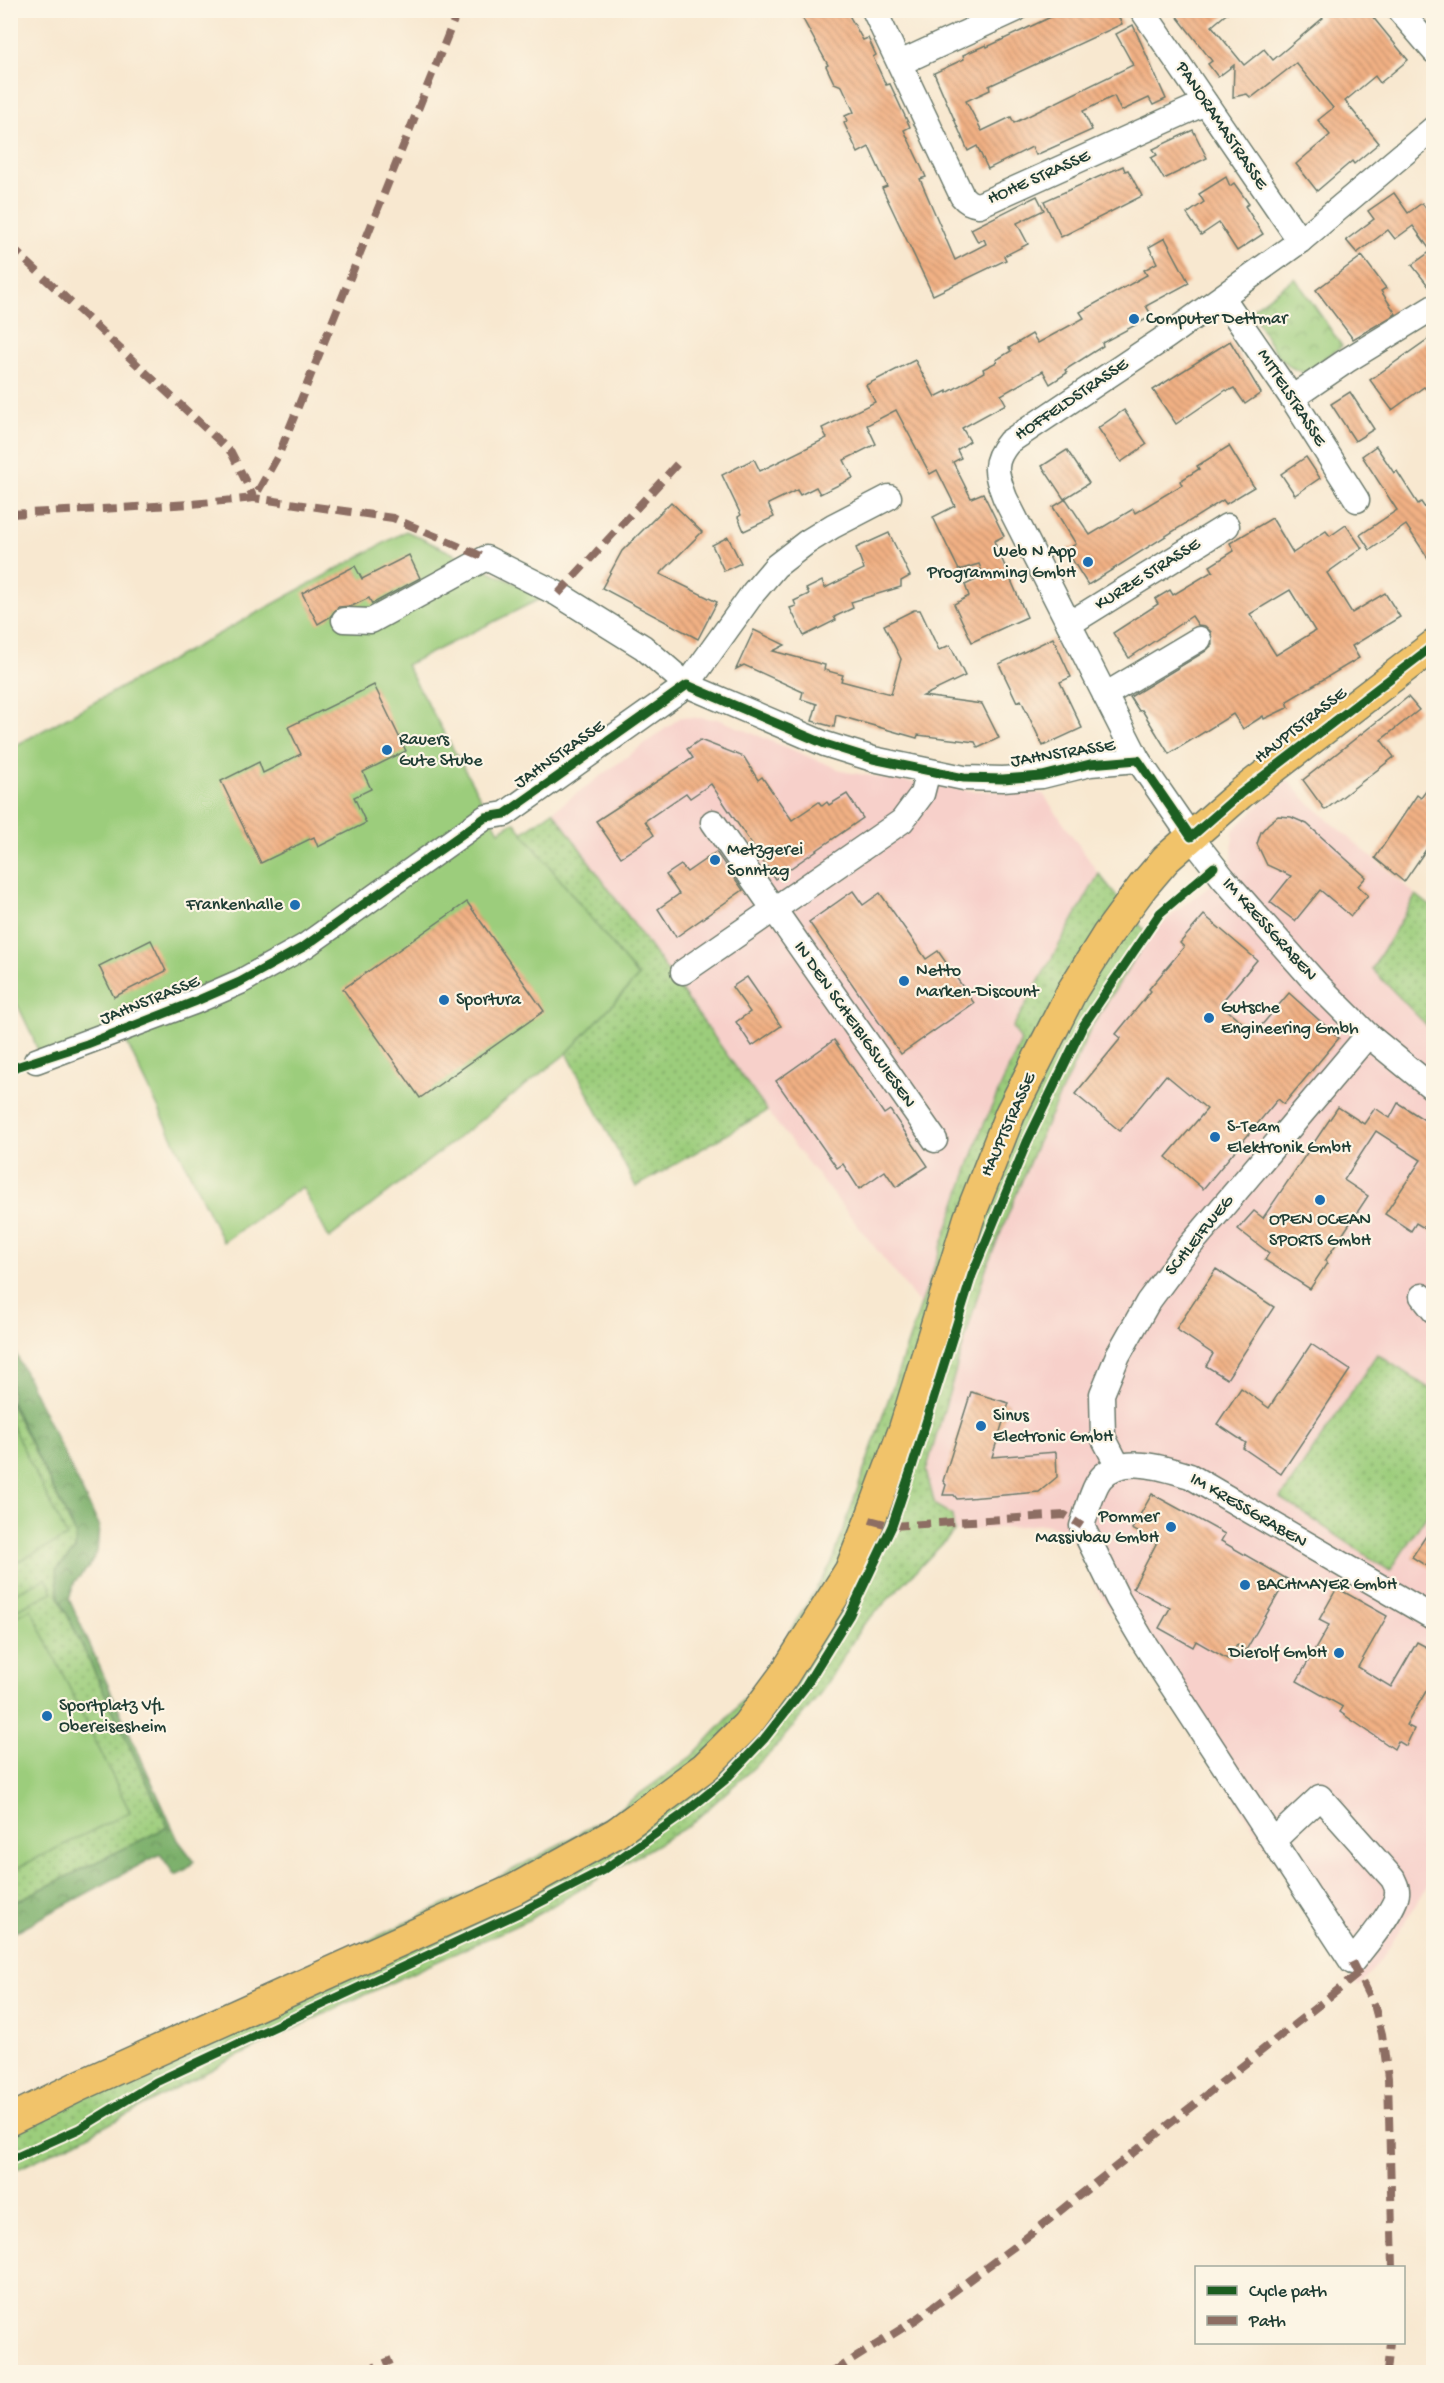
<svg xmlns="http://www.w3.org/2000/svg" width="1444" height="2383" font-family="'Gochi Hand',sans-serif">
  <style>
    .built { fill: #f7d0ca }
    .grass { fill: url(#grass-dots); stroke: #5e8558; stroke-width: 1.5 }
    .forest { fill: url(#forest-crowns); stroke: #4e7650; stroke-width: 1.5 }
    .park { fill: url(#park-crowns); stroke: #5e8558; stroke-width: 1.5 }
    .pitch { fill: #9ccd7c; stroke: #5e8558; stroke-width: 1.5 }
    .building { fill: url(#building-back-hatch); fill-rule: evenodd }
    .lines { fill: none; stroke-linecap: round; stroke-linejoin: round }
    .minor-casing { stroke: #6b796b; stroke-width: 27 }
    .major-casing { stroke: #6b796b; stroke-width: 33 }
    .minor { stroke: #fff; stroke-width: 24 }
    .major { stroke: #f1c36a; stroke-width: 30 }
    .quiet { stroke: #8d6e63; stroke-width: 8; stroke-dasharray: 15 8; stroke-linecap: butt }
    .cycleway-casing { stroke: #fcf5e5; stroke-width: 13 }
    .cycleway { stroke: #1b5e20; stroke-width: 9 }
    .poi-dot { fill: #1f6fb2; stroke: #fcf5e5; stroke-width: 2 }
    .labels { text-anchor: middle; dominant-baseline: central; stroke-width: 4.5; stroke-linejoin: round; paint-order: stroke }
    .street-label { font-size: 18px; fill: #1f3d34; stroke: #fcf5e5 }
    .poi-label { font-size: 18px; fill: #1f3d34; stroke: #fcf5e5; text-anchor: start }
  </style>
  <defs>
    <pattern id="grass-dots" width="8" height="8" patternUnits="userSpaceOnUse" patternTransform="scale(1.5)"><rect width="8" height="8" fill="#9ccd7c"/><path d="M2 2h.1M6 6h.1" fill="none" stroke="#7fa866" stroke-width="1.8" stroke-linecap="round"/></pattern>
    <pattern id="forest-crowns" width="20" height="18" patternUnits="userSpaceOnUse" patternTransform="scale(1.5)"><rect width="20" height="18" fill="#7db06c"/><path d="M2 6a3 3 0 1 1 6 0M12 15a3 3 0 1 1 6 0" fill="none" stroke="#66905a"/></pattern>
    <pattern id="park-crowns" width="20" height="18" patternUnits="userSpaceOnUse" patternTransform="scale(1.5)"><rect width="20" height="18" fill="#9ccd7c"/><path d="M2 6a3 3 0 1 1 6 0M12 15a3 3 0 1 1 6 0" fill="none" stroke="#7fa866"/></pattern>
    <pattern id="building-back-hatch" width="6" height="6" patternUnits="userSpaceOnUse" patternTransform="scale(1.5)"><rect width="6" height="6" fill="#f2b184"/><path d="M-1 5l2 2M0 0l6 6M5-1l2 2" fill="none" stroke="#c3916d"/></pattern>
  </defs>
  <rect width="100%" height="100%" fill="#fcf5e5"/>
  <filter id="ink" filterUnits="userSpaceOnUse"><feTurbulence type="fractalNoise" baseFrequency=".0167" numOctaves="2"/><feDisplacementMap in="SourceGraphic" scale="12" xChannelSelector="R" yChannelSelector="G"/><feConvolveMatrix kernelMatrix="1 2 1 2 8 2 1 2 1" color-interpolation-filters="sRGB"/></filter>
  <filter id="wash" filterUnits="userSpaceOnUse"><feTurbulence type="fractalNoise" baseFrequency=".008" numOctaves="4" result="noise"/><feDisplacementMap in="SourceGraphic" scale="24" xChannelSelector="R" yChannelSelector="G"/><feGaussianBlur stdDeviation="1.35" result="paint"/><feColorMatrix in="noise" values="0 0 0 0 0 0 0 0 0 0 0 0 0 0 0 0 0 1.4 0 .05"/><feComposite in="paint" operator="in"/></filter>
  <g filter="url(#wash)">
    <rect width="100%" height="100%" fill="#f8e8d0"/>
    <!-- built -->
    <g class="built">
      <polygon points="681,717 718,719 846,772 963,790 1043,794 1099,874 1013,1027 1021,1041 981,1131 922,1307 767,1111 553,811"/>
      <polygon points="1287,779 1309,803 1416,895 1433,908 1433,1877 1383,1957 1359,1987 1100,1594 1072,1538 1060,1528 1043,1524 954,1532 952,1515 935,1505 926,1472 985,1271 1036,1146 1092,1026 1149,936 1180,908 1209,887 1232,862 1233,830"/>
    </g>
    <!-- grass -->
    <g class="grass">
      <polygon points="553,811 767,1111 636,1187 567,1053 638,977 522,833"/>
      <polygon points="1099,874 1149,936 1092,1026 1036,1146 985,1271 926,1471 935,1505 952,1515 954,1532 862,1626 818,1697 771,1752 690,1825 528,1920 342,2005 220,2065 83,2138 11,2172 11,2110 463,1896 552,1849 609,1816 692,1756 731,1715 769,1666 832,1563 981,1131 1021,1041 1013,1027"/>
      <polygon points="1416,895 1433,908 1433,1032 1372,969"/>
      <polygon points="1377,1354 1433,1391 1433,1505 1390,1571 1281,1498"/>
      <polygon points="10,1402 76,1535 75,1550 67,1560 59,1597 168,1827 11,1904"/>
    </g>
    <!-- forest -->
    <polygon class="forest" points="11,1344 99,1526 97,1552 87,1569 75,1581 69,1599 178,1840 194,1861 186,1870 175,1875 160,1854 11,1934 11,1904 168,1827 59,1597 56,1570 75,1550 76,1535 11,1402"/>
    <!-- park -->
    <path class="park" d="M1295,278L1342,346L1305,373C1277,367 1265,333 1251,310Z"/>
    <!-- pitch -->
    <g class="pitch">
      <polygon points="406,531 531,591 540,599 406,665 499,831 514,822 638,977 567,1053 329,1238 302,1187 223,1242 125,1039 44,1066 31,1033 11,991 11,748"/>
      <polygon points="10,1422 67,1537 11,1565 10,1565"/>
      <polygon points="46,1578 53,1592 11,1612 11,1595"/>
      <polygon points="31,1609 130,1812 11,1871 11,1619"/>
    </g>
    <g id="blocks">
      <!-- building -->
      <g class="building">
        <polygon points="798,10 846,10 863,40 868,38 876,55 873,57 886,85 890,84 910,127 904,130 926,177 920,179 955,260 986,244 984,239 978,242 971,229 1037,196 1044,210 1017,223 1028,244 1004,256 1006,260 933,295 882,188 887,186 869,147 858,153 844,123 847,121 845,116 854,112 842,86 834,83 826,66 828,65"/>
        <polygon points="1053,10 1115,10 1122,24 989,86 990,90 966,101 982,131 1011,117 1014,123 1133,65 1116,34 1133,25 1166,99 1153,105 1149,98 1121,111 1114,96 1083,111 1092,130 1036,155 1032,147 988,169 977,146 968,151 934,73 964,59 963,55 986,45 987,47 1055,15"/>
        <polygon points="1172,10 1231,10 1212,26 1244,65 1264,49 1273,60 1323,18 1317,10 1367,10 1408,60 1380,83 1375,76 1345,101 1379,143 1354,164 1352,161 1317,191 1296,164 1330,135 1318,120 1333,108 1296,63 1251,98 1247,94 1233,97 1234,65 1218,77 1208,64 1212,61"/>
        <polygon points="1193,130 1207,158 1164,179 1151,158 1157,155 1153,149"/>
        <polygon points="1123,166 1125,171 1128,170 1142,196 1061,237 1044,201"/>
        <polygon points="1226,177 1230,186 1234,183 1249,204 1245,206 1263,234 1237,251 1219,223 1201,235 1187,214 1204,202 1199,194"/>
        <polygon points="1394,193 1408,213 1422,203 1434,219 1434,293 1412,265 1431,251 1413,226 1395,239 1388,230 1357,253 1346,240 1374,219 1368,211"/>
        <polygon points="1165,238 1189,283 1146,306 1152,316 1102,343 1103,346 1065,370 1067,373 1050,384 1043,371 1001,395 1006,404 962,428 970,441 957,450 961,458 953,462 971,498 983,493 1004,536 994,541 1027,617 972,642 954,604 969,596 965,585 984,576 979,564 959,570 933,517 955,506 937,470 930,474 896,410 867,425 876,444 844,460 853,478 820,494 816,487 800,495 797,490 768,504 774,517 744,531 738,517 741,515 722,475 754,459 760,471 827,438 822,428 875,402 866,385 915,360 935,397 947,391 947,393 984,372 983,369 997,362 996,360 1011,351 1009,348 1032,334 1038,343 1084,318 1080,312 1147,275 1144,270 1157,263 1149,247"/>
        <polygon points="1362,256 1386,288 1381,291 1396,314 1353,339 1316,290"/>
        <polygon points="1434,335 1434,397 1424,387 1392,410 1370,380"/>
        <polygon points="1230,341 1261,393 1245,404 1234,388 1228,391 1226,390 1176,424 1153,390"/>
        <polygon points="1350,392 1374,429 1355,441 1331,404"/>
        <polygon points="1124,410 1147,444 1121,462 1098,428"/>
        <polygon points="1229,446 1254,487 1226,504 1223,500 1088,585 1066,550 1076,544 1053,507 1066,499 1090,535 1133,509 1135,513 1182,485 1180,481 1199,469 1197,466"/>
        <polygon points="1376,446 1394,473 1397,471 1418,504 1421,502 1434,521 1434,567 1406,525 1370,550 1360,535 1397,510 1362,456"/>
        <polygon points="1067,450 1089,483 1064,499 1042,466"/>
        <polygon points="1306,457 1320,478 1295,495 1281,474"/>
        <polygon points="671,502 702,532 660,574 717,602 698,639 602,588 622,551"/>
        <path d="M1272,518L1293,553L1326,531L1330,536L1346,525L1362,548L1327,573L1352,613L1385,593L1400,617L1352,646L1359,658L1287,701L1289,707L1264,719L1263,716L1243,729L1233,714L1169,754L1142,710L1139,711L1130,697L1206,651L1212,645L1211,632L1205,626L1198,625L1192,616L1129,658L1113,633L1158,604L1155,599L1170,590L1173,595L1213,571L1210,566L1234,551L1230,543ZM1290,590L1315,631L1276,655L1250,614Z"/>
        <polygon points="889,533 910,576 901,581 901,587 851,602 853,608 834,617 836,620 804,636 790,608 796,606 794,601 809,594 806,589 822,581 825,588 864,569 856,548"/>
        <polygon points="728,537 741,563 724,571 712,545"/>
        <polygon points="409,555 420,578 372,604 369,598 352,606 338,607 330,617 318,624 302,593 355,566 362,579"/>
        <polygon points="914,610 920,610 939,650 950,645 965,676 923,696 982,704 999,738 978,748 975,742 918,735 917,738 836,715 834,727 812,721 817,704 801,699 803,692 744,665 736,669 754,630 785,645 773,651 825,665 824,670 843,675 841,681 891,694 901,659 884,625"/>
        <polygon points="1053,638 1071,677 1060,682 1082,728 1043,746 1021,700 1017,702 999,664"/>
        <polygon points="374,685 406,751 363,772 371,789 354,797 366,823 318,847 314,837 261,863 221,781 259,762 263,773 301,754 288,727"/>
        <polygon points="1408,697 1419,710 1381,740 1394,757 1325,810 1303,780"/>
        <polygon points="700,740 744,757 758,780 762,777 792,820 819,802 822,806 827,802 829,805 847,794 863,818 775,879 711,784 690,798 686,793 645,821 654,835 621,857 596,821 693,758 687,749"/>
        <polygon points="1434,780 1434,838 1404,882 1375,858 1417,795 1421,798"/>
        <polygon points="1278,816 1291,817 1307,824 1366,877 1358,886 1368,895 1351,916 1320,890 1295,921 1270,902 1291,876 1267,865 1257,844 1261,832 1268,824"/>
        <polygon points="716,852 743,890 676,937 658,909 679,894 666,875 681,865 687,872"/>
        <polygon points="853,891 863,905 880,893 926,959 938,951 974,1003 901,1054 809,922"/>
        <polygon points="467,902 544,1011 420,1098 343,989"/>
        <polygon points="1204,915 1257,960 1220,1004 1255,1033 1289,993 1339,1038 1284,1104 1278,1099 1203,1189 1166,1157 1207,1109 1166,1075 1120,1131 1075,1094 1121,1038 1116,1034 1151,991 1149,989 1184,947 1180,943"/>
        <polygon points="151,940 166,971 114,997 99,966"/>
        <polygon points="747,977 781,1026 752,1046 736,1022 750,1012 732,987"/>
        <polygon points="834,1040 884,1114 890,1110 928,1166 896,1187 885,1171 859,1189 843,1164 837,1168 776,1081"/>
        <polygon points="1398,1103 1434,1126 1434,1234 1416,1223 1411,1231 1385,1214 1421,1160 1376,1131 1344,1180 1368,1196 1325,1261 1327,1263 1310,1289 1265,1260 1269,1253 1238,1229 1254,1211 1263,1218 1338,1107 1364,1124 1375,1108 1390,1118"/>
        <polygon points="1216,1269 1274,1307 1227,1379 1206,1366 1213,1354 1176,1329"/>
        <polygon points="1311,1344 1350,1370 1281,1474 1243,1448 1246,1443 1217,1424 1241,1388 1269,1408"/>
        <polygon points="971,1392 1009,1403 992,1457 1056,1452 1057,1477 1039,1492 957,1499 954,1495 943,1495 946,1485 943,1481"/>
        <polygon points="1152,1494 1225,1534 1221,1541 1287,1579 1246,1650 1237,1645 1229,1660 1196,1641 1193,1647 1159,1628 1170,1608 1133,1588 1157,1542 1132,1529"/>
        <polygon points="1434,1524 1434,1571 1412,1557"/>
        <polygon points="1337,1588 1387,1616 1358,1667 1391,1687 1417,1642 1434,1651 1434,1678 1406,1725 1414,1729 1406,1746 1398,1741 1394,1749 1340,1712 1343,1707 1297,1681 1329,1625 1319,1620"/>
      </g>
    </g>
  </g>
  <g filter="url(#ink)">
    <use href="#blocks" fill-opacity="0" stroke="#6b796b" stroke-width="1.5"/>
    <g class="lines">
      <defs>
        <g id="minor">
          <path d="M874,10L962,196C967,202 971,204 979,205L1205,103"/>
          <polyline points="1142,10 1300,241"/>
          <polyline points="1399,10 1434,51"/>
          <polyline points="900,63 1015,10"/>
          <path d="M1434,128L1300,241L1166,337L1009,442C991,463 996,474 1005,498L1138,760L1191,837L1223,878L1316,983L1368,1035L1434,1089"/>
          <polyline points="1223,298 1292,398 1357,500"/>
          <polyline points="1292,398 1346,361 1434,307"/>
          <polyline points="344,620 371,621 486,558 558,594 643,647 687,685 825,744 873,759 964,778 1003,779 1042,776 1090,764 1138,760"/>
          <polyline points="1069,624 1227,526"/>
          <polyline points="1105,695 1199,639"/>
          <polyline points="713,822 935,1140"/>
          <polyline points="683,972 902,821 922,794 928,771"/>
          <polyline points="36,1061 194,1002 240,982 305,946 486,817 505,814 687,685 753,593 776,566 807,542 833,526 889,497"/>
          <polyline points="1422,1296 1434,1311"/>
          <polyline points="1118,1466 1103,1437 1102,1394 1118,1355 1148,1302 1188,1248 1368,1035"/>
          <path d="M1273,1841L1320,1797L1393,1879C1395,1884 1398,1888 1397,1893C1397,1908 1362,1950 1352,1962L1144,1643L1118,1599L1082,1526C1086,1514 1093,1487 1101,1478C1122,1454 1165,1468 1190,1476L1434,1618"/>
        </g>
        <polyline id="major" points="10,2120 79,2086 515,1889 616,1833 705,1767 747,1725 784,1675 850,1570 870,1520 904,1429 969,1218 1010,1114 1072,991 1107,935 1143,886 1166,859 1191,837 1240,794 1434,645"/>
      </defs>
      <!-- minor casing -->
      <use href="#minor" class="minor-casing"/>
      <!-- major casing -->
      <use href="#major" class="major-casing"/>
      <!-- minor -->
      <use href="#minor" class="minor"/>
      <!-- major -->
      <use href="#major" class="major"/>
      <!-- quiet -->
      <g class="quiet">
        <polyline points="10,246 231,452 254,498 393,518 486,558"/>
        <polyline points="10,514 192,504 254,498 279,454 458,10"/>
        <polyline points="558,594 680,461"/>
        <polyline points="870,1520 892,1526 1065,1515 1082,1526"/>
        <polyline points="1352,1962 1375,2008 1382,2034 1388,2078 1393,2268"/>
        <polyline points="363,2372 392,2360"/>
        <polyline points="833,2372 917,2319 1031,2234 1358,1974"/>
        <polyline points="1387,2372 1390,2342"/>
      </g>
      <defs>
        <g id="cycleway">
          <polyline points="10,1069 87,1044 194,1002 240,982 305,946 486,817 505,814 687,685 825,744 873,759 964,778 1003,779 1042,776 1090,764 1138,760 1191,837 1240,794 1434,645"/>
          <polyline points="10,2160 79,2129 156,2082 525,1910 605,1869 682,1815 725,1780 764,1739 805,1687 849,1616 892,1526 913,1464 972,1275 1027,1142 1083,1026 1160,913 1214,867"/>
        </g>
      </defs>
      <!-- cycleway casing -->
      <use href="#cycleway" class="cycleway-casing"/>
      <!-- cycleway -->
      <use href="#cycleway" class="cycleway"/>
    </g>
  </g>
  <!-- markers -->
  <g class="poi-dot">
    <circle cx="1134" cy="319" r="6"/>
    <circle cx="1088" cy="562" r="6"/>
    <circle cx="387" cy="750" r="6"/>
    <circle cx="715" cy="860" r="6"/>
    <circle cx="295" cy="905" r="6"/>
    <circle cx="904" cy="981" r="6"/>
    <circle cx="444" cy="1000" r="6"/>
    <circle cx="1209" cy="1018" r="6"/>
    <circle cx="1215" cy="1137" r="6"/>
    <circle cx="1320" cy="1200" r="6"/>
    <circle cx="981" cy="1426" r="6"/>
    <circle cx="1171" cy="1527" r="6"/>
    <circle cx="1245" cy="1585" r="6"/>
    <circle cx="1339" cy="1653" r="6"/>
    <circle cx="47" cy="1716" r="6"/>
  </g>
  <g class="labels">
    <!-- street labels -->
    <g class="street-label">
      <text transform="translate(1221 126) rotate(56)">PANORAMASTRASSE</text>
      <text transform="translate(1039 178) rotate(-24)">HOHE STRASSE</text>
      <text transform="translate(1291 398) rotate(57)">MITTELSTRASSE</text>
      <text transform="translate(1072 400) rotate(-34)">HOFFELDSTRASSE</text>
      <text transform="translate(1148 575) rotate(-32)">KURZE STRASSE</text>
      <text transform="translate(1301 726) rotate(-38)">HAUPTSTRASSE</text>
      <text transform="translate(1063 754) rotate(-9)">JAHNSTRASSE</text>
      <text transform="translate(560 755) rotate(-35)">JAHNSTRASSE</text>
      <text transform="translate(1269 930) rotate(48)">IM KRESSGRABEN</text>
      <text transform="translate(150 1001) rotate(-22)">JAHNSTRASSE</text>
      <text transform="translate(854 1025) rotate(55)">IN DEN SCHEIBIGSWIESEN</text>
      <text transform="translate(1009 1125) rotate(-66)">HAUPTSTRASSE</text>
      <text transform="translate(1200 1236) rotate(-51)">SCHLEIFWEG</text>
      <text transform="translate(1248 1511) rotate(30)">IM KRESSGRABEN</text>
    </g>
    <!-- poi labels -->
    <g class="poi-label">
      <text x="1146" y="319">Computer Dettmar</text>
      <text x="1076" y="552" text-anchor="end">Web N App<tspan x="1076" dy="21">Programming GmbH</tspan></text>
      <text x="399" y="740">Rauers<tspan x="399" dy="21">Gute Stube</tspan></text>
      <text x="727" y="850">Metzgerei<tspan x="727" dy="21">Sonntag</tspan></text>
      <text x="283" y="905" text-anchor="end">Frankenhalle</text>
      <text x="916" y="971">Netto<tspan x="916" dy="21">Marken-Discount</tspan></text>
      <text x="456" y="1000">Sportura</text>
      <text x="1221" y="1008">Gutsche<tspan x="1221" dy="21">Engineering Gmbh</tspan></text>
      <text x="1227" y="1127">S-Team<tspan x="1227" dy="21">Elektronik GmbH</tspan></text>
      <text x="1320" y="1220" text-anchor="middle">OPEN OCEAN<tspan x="1320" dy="21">SPORTS GmbH</tspan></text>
      <text x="993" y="1416">Sinus<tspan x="993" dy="21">Electronic GmbH</tspan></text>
      <text x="1159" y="1517" text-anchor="end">Pommer<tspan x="1159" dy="21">Massivbau GmbH</tspan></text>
      <text x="1257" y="1585">BACHMAYER GmbH</text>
      <text x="1327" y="1653" text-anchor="end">Dierolf GmbH</text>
      <text x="59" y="1706">Sportplatz VfL<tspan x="59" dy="21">Obereisesheim</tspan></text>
    </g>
  </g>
  <!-- margin -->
  <rect width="1444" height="2383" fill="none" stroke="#fcf5e5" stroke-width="36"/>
  <!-- legend -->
  <rect x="1195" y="2266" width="210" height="78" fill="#fcf5e5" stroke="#a4ab9e" stroke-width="1.5"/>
  <rect x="1207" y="2286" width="30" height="9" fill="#1b5e20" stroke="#a4ab9e" stroke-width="1.5"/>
  <text x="1249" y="2296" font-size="18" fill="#1f3d34">Cycle path</text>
  <rect x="1207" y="2316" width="30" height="9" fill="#8d6e63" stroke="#a4ab9e" stroke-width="1.5"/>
  <text x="1249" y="2326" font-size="18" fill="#1f3d34">Path</text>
</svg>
